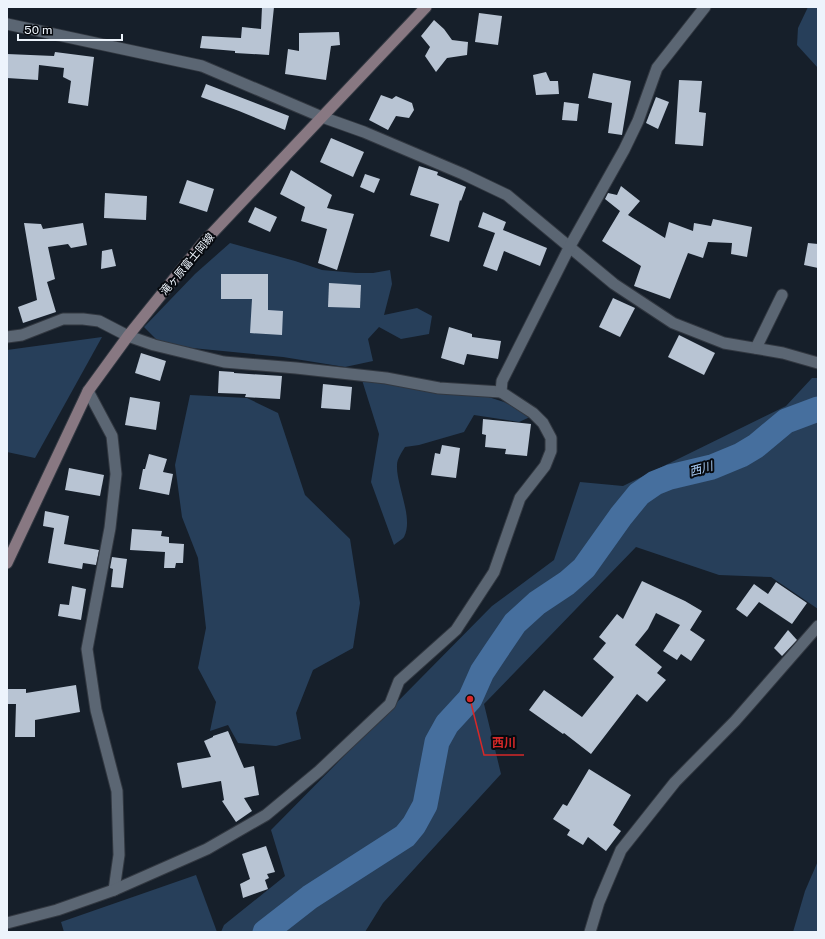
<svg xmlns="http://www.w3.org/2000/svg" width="825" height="939" font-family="'Public Sans','Noto Sans JP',sans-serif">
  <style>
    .green { fill: #273f5a }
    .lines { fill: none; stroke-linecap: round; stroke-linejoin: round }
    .river { stroke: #466f9e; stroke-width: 25 }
    .building { fill: #b8c4d3 }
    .minor-casing { stroke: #323841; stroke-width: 13 }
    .secondary-casing { stroke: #323841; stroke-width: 13 }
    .minor { stroke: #5b6673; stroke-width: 11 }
    .secondary { stroke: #887882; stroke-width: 11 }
    .labels { text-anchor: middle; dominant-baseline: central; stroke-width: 4; stroke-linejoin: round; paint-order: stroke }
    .street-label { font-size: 11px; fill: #edf4fc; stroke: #06090e }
    .water-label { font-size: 12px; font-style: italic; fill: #aacef8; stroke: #06090e }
    .leader { fill: none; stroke: #d62828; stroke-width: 1.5 }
    .callout-dot { fill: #d62828; stroke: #06090e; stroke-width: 1.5 }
    .callout-label { font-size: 12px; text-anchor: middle; font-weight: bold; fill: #d62828; stroke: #06090e; stroke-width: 4; stroke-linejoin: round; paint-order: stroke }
  </style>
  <rect width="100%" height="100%" fill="#161f2a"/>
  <!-- green -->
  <g class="green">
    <polygon points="808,7 818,8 818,68 797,45 798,28"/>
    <polygon points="230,243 295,261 322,270 356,273 373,273 390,270 392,284 384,315 417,308 432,316 429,334 401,339 379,327 368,339 373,361 345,367 283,357 192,348 158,341 144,327 195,274"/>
    <polygon points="102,337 35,458 7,452 7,350"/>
    <polygon points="812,378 818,378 818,609 771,577 719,575 636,547 484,704 501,774 383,903 365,932 221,932 224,925 285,876 271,830 492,606 554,560 580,482 623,486 786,406"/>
    <path d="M362,380L435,392L476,393L504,402L523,411L530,417L519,422L474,415L464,432L419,445L405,447C402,452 397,459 397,465C396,485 414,518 404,537C402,540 397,542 394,545L371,482L379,434Z"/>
    <polygon points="190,395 247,398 278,413 305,495 350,539 360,603 353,648 313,670 296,713 301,739 276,746 238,743 228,725 210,731 216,702 198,668 206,628 198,558 182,517 175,465"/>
    <polygon points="818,861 818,932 793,932 805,891"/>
    <polygon points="196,875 217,932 64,932 61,922"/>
  </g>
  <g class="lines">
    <!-- river -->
    <polyline class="river" points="265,932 310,897 405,836 414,825 425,805 437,742 447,724 470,699 482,672 496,651 515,623 537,603 567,583 584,568 621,516 639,494 655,483 670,477 712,467 741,455 756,446 786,421 818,409"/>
  </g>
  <!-- building -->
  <g class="building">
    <polygon points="262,7 274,7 269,55 235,53 235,51 200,48 202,36 241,38 242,27 261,29"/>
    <polygon points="479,13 502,16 498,45 475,42"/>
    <polygon points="434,20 444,29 452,40 468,42 467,55 447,58 436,72 425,56 430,47 421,36"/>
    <polygon points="339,32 340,45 331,46 326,80 285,74 288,49 299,51 299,33"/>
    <polygon points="55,52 94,57 88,106 68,103 71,81 63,77 64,68 39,65 38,80 7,78 7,54 54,56"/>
    <polygon points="546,72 550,81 558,81 559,94 536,95 533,75"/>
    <polygon points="593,73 631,81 622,135 608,133 612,103 588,98"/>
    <polygon points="679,80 702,81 699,112 706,113 703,146 675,144"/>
    <polygon points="206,84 289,116 285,130 239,111 201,97"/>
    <polygon points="381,95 392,99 396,96 412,103 414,110 409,118 396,116 388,130 369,120"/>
    <polygon points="656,97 669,102 658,129 646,123"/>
    <polygon points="564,102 579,104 577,121 562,120"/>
    <polygon points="331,138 364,152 353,177 320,162"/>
    <polygon points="419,166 438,172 437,175 466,187 461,201 460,200 449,242 430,236 439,204 410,195"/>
    <polygon points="291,170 332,195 327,208 354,214 337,270 318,263 327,229 301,221 305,207 280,194"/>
    <polygon points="365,174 380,179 374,193 360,187"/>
    <polygon points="187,180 214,189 207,212 179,203"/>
    <polygon points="621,186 640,201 628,215 665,238 669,222 693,231 694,223 711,226 713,219 752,227 747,257 731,254 732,243 708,242 703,258 688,253 670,299 634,286 641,266 602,241 620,211 605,199 608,193 617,195"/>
    <polygon points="105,193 147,196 146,220 104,218"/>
    <polygon points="255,207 277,217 270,232 248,222"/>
    <polygon points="483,212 506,222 503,230 547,248 540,266 504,251 497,271 483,266 495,233 478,227"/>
    <polygon points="24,223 41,224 43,229 83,223 87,245 71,248 68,244 48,247 55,279 47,282 56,312 23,323 18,307 37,300"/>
    <polygon points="808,243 818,244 818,268 804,265"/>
    <polygon points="112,249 116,266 101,269 102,251"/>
    <polygon points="221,274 268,274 268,310 283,311 282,335 250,333 252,299 221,299"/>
    <polygon points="329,283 361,285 360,308 328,307"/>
    <polygon points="613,298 635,308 620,337 599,327"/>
    <polygon points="449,327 472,334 472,337 501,341 498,359 467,354 464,365 441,358"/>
    <polygon points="679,335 715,353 704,375 668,357"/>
    <polygon points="141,353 166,361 160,381 135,373"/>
    <polygon points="219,371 234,372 234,373 282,376 280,399 245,397 246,394 218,393"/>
    <polygon points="323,384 352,387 350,410 321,408"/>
    <polygon points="130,397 160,402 156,430 125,425"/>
    <polygon points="483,419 531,424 527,456 505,454 506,449 485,447 486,435 482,434"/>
    <polygon points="442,445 460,448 456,478 431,475 435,453 440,454"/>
    <polygon points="149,454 167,459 163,472 173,474 169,495 139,489 143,469 145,469"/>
    <polygon points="69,468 104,475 100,496 65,490"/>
    <polygon points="45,511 69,516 64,544 99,550 96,565 83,563 82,569 48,563 54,528 43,526"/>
    <polygon points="132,529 162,531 161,536 169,537 169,543 184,544 183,563 176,563 175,568 164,568 165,552 130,550"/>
    <polygon points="112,557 127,559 123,588 111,587 113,569 110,568"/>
    <polygon points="642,581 685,601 702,611 690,630 705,640 691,661 681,654 677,660 663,651 680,625 656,613 648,629 635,645 662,667 657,673 666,680 647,702 637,694 591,754 564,733 563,734 529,710 544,690 582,717 614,677 593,659 606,643 599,637 617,614 623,619"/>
    <polygon points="776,582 807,603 792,624 759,602 747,617 736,609 754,584 768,594"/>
    <polygon points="72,586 86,589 81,620 58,616 60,604 69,605"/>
    <polygon points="788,630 797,640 782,656 774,648"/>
    <polygon points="76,685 80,712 35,720 35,737 15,737 16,704 7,704 7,689 26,689 26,693"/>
    <polygon points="228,731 244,768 254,766 259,795 244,798 252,811 236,822 222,801 224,800 221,781 182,788 177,763 211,757 204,741 213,737 213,736"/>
    <polygon points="589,769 631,795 613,825 621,831 606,851 588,837 583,845 567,835 570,830 553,819 563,804 567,806"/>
    <polygon points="266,846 275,872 267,874 269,878 265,880 268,889 243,898 240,884 250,879 242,854"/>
  </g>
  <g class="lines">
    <defs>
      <g id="minor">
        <polyline points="7,24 202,66 322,117 364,132 463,174 507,195 614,284 673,323 724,343 783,353 818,363"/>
        <polyline points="7,337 22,335 63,319 83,319 99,321 128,336 154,345 224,362 296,368 386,378 439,388 501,392"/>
        <polyline points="756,348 782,295"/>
        <polyline points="88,391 112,436 116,474 110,528 87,649 96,710 117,791 119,855 114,890"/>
        <polyline points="7,923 57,910 114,890 207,849 266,815 319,771 390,704 399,681 456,630 494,572 520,498 545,466 551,451 551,438 543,423 533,413 501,392 502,381 570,246 624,150 638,121 657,68 705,7"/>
        <polyline points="590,932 599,902 621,850 675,782 735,721 818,626"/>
      </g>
      <polyline id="secondary" points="7,563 88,391 128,336 202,244 426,7"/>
    </defs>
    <!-- minor casing -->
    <use href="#minor" class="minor-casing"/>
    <!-- secondary casing -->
    <use href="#secondary" class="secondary-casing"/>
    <!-- minor -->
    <use href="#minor" class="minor"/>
    <!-- secondary -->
    <use href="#secondary" class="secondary"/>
  </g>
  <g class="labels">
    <!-- street labels -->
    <g class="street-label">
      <text transform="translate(187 264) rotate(-50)">滝ヶ原富士岡線</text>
    </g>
    <!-- water labels -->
    <g class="water-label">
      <text transform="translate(701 469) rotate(-15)">西川</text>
    </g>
  </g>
  <!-- callouts -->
  <path class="leader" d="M470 699L484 755H524"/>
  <circle class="callout-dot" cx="470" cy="699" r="4"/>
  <g class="callout-label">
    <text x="504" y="747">西川</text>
  </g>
  <!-- border -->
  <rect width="825" height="939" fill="none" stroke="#edf4fc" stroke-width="16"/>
  <!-- scale -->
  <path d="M18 34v6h104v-6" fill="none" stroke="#edf4fc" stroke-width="2"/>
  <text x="24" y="34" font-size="12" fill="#edf4fc" stroke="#06090e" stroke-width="3" paint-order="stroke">50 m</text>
</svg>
